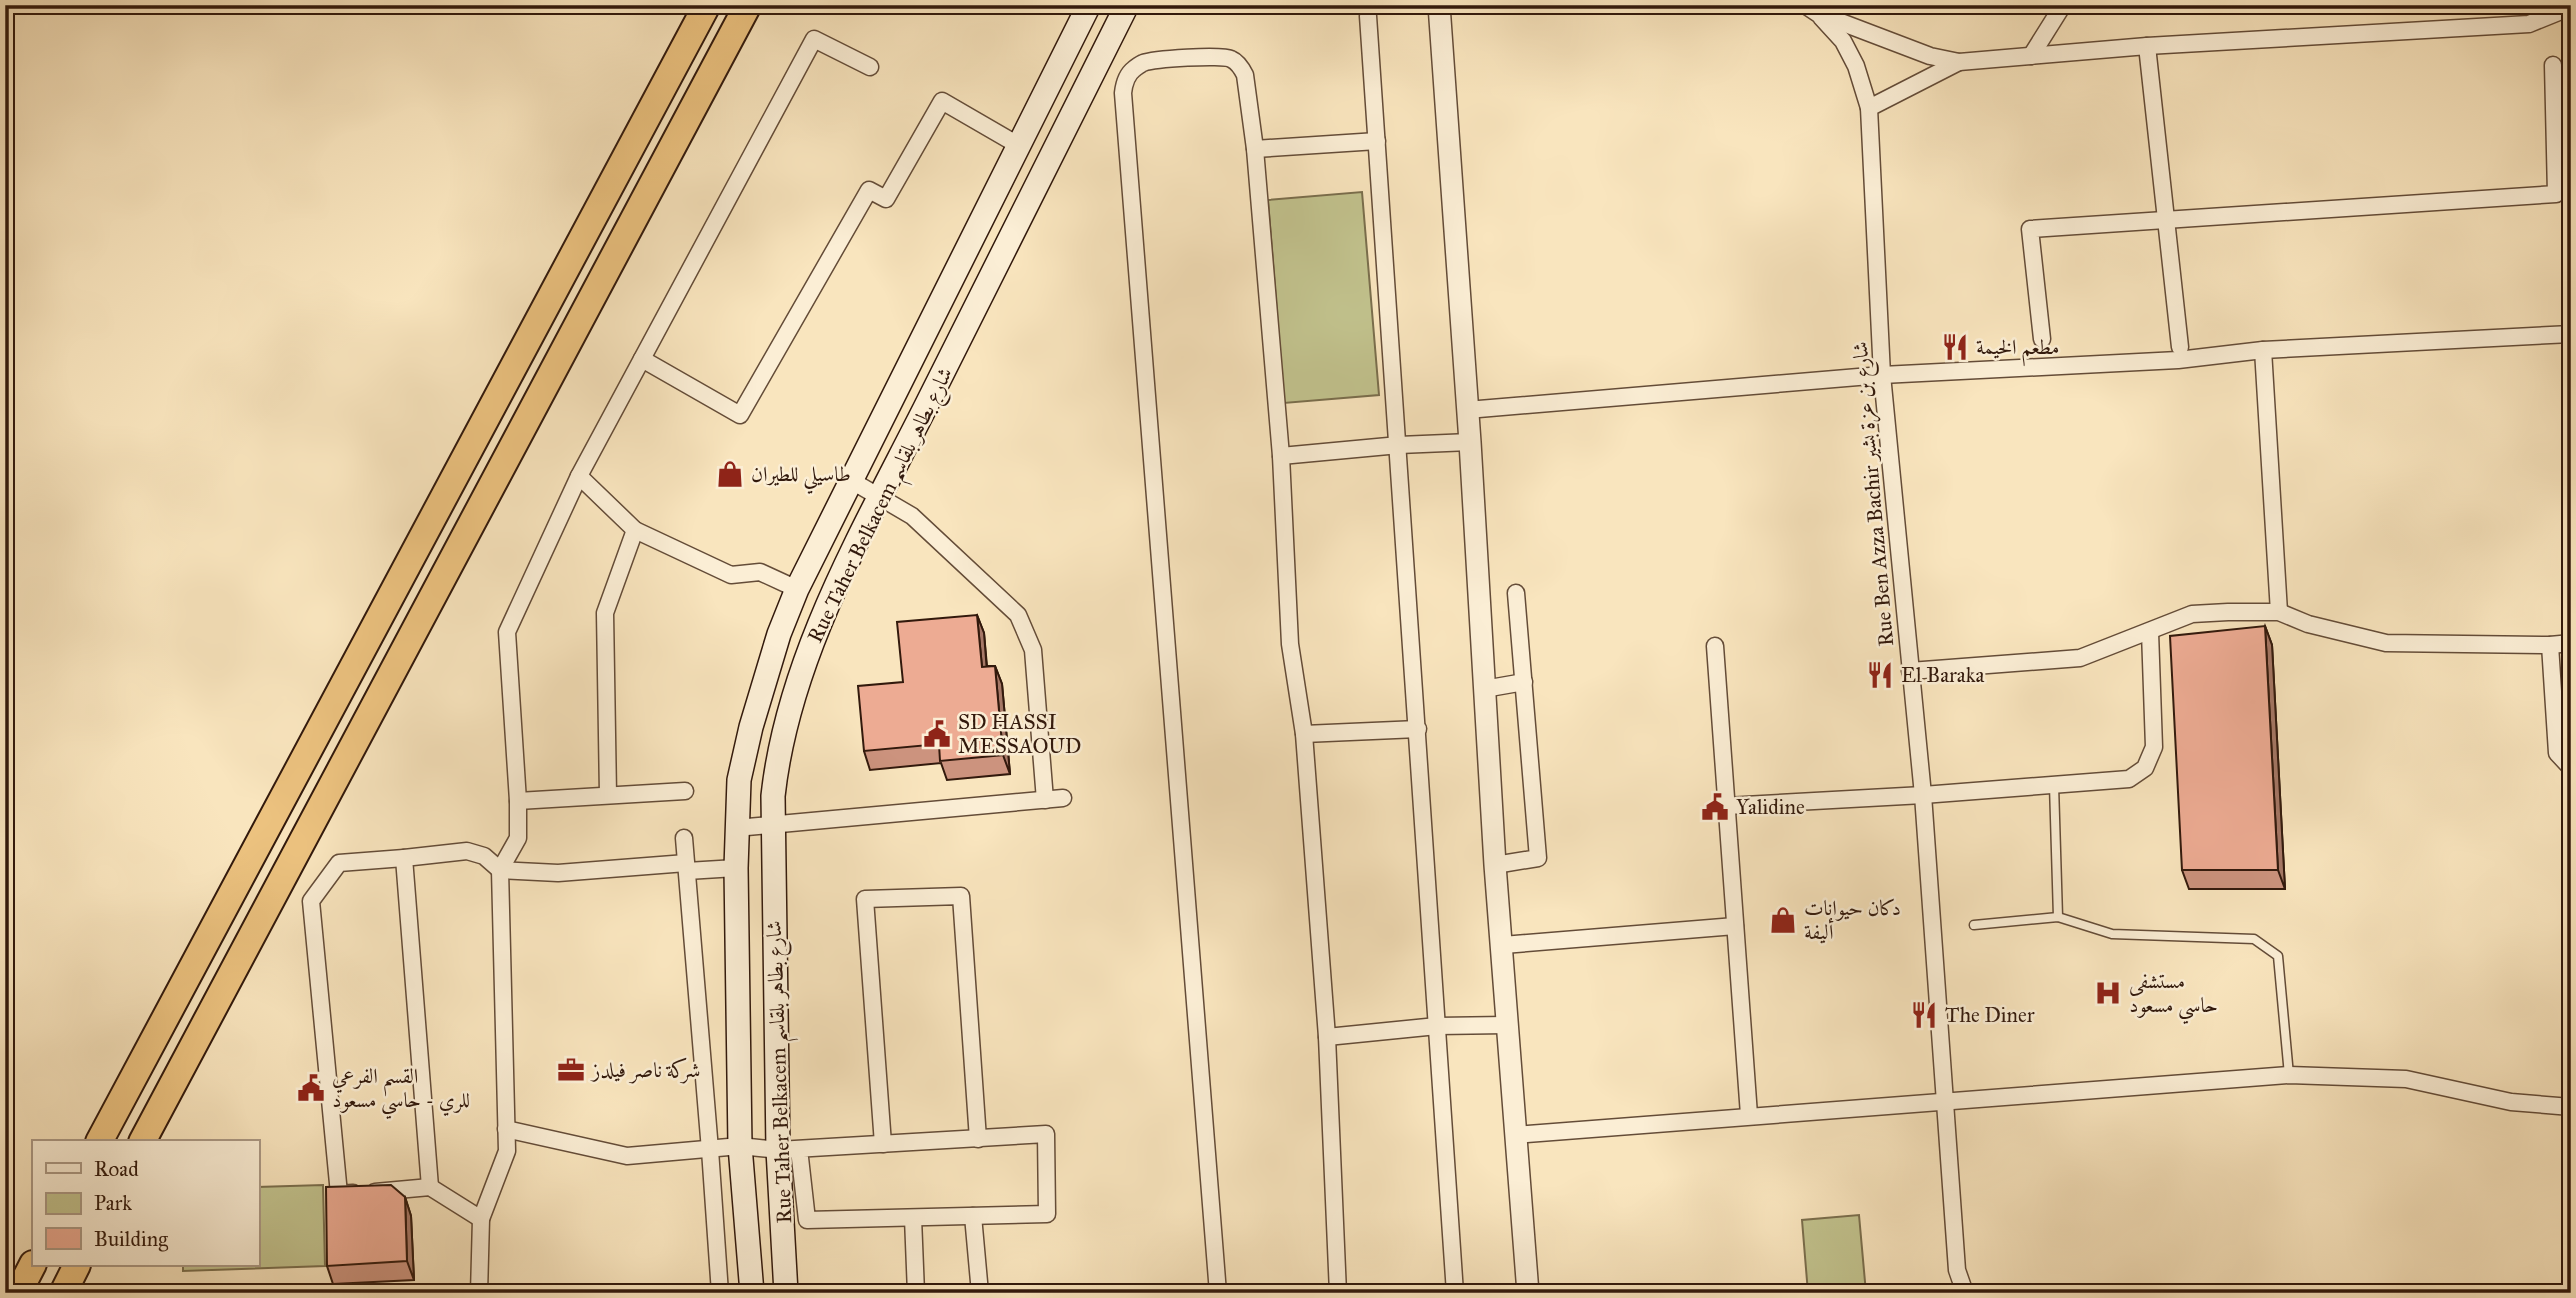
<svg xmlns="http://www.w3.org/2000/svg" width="2576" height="1298" font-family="'IM FELL Great Primer',Amiri,serif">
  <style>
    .green { fill: #c2c38e; stroke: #7a6e4d; stroke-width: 2 }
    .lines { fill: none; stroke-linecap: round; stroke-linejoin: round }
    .service-casing { stroke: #644c38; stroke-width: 11 }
    .minor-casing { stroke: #644c38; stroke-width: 19 }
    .tertiary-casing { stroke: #644c38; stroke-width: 24 }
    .secondary-casing { stroke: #32190c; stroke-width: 26 }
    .trunk-casing { stroke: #32190c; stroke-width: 30 }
    .service { stroke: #fbeed5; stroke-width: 8 }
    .minor { stroke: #fbeed5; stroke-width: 16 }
    .tertiary { stroke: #fbeed5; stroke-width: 21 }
    .secondary { stroke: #fbeed5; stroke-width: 23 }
    .trunk { stroke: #ecc27f; stroke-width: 26 }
    .wall { fill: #cc937e; stroke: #32190c; stroke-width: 2 }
    .shaded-wall { fill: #a67867; stroke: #32190c; stroke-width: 2 }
    .building { fill: #edab93; stroke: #32190c; stroke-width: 2 }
    .labels { text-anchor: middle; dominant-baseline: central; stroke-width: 5; stroke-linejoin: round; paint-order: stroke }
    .poi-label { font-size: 21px; fill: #32190c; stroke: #fbeed5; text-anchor: start }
    .street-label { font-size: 21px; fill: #32190c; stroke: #fbeed5 }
  </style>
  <rect width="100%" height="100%" fill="#f9e5be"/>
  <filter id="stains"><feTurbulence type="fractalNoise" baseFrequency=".00286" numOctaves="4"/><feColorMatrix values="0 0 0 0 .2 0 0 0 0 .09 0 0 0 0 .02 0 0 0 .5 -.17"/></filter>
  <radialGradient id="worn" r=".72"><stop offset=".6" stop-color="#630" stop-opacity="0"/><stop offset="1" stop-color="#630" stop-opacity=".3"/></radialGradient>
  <!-- green -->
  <g class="green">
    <polygon points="1362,192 1379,395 1284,403 1268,200"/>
    <polygon points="323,1185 325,1266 183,1271 183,1265 257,1265 257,1187"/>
    <polygon points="1859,1215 1866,1293 1808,1293 1802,1220"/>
  </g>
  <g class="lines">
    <defs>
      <g id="service">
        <polyline points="2054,785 2058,917"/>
        <polyline points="1974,925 2058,917 2112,934 2254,939 2278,956 2289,1075"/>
      </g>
      <g id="minor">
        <polyline points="1805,5 1817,13 1930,56 1959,62 2147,46 2529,24 2571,7"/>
        <polyline points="1368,16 1455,1293"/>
        <polyline points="1821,17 1843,41 1856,66 1869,108"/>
        <polyline points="2147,46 2180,347"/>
        <polyline points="2031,56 2063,5"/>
        <polyline points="1959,62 1869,108 1882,375 1923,795 1957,1270 1965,1293"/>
        <polyline points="1255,149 1377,141"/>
        <polyline points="2042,339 2030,229 2556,194 2553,65"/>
        <polyline points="2263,350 2279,612"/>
        <polyline points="642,359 740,415 869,190 886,199 942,101 1018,145"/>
        <polyline points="1467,410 1882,375 2178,360 2263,350 2571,334"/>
        <polyline points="1281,456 1399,445 1470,442"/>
        <polyline points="579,476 635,530 731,575 760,572 797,589"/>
        <polyline points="852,481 912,516 1018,615 1033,650 1045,800"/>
        <polyline points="2550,645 2557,753 2571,768"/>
        <polyline points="1715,646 1749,1115"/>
        <polyline points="1910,671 2080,658 2192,614 2228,612 2279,612 2308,624 2386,643 2550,645 2571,643"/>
        <polyline points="1484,689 1524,682"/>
        <polyline points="1304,734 1418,729"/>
        <polyline points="608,795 605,613 635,530"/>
        <polyline points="518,801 685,791"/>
        <polyline points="1726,806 1923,795 2129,779 2145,768 2154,747 2150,632"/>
        <polyline points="736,828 1063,798"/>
        <polyline points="684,838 710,1150 720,1293"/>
        <polyline points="1495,865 1538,858 1516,593"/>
        <polyline points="687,871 736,868"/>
        <polyline points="1503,945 1735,926"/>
        <polyline points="1327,1037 1437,1026 1506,1025"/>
        <polyline points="506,1129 627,1156 740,1146 778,1150 1046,1134 1047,1214 807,1220 799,1149"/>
        <polyline points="1514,1135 2289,1075 2406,1079 2511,1102 2571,1107"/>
        <polyline points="883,1144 865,899 961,896 978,1139"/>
        <polyline points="430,1187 404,858 467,851 484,856 500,870 558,873 686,863"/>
        <polyline points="375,1192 430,1187 481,1219"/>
        <polyline points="353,1193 339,1194 311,901 339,863 404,858"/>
        <polyline points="973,1216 980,1293"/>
        <polyline points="913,1218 916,1293"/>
        <polyline points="479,1293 481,1219 507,1151 500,870 518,838 518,801 507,632 579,476 814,39 870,67"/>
        <path d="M1218,1293L1123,93C1124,84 1126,75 1134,69C1135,68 1142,63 1143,63C1153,59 1222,54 1231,59C1238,62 1242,69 1245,75L1255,149L1281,456L1290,644L1304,734L1327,1037L1338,1293"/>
      </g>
      <polyline id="tertiary" points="1439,5 1470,442 1495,865 1528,1293"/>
      <g id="secondary">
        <polyline points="752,1293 740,1146 736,868 739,780 751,727 779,634 797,589 1089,5"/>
        <path d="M786,1293L778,1150L773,796C788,658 863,531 925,408C992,274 1060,140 1127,5"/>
      </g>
      <g id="trunk">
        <polyline points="99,1142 707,5"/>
        <polyline points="142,1142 748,5"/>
        <polyline points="18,1293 33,1264"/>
        <polyline points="63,1293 77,1265"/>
      </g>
    </defs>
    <!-- service casing -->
    <use href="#service" class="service-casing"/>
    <!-- minor casing -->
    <use href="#minor" class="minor-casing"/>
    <!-- tertiary casing -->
    <use href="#tertiary" class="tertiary-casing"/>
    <!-- secondary casing -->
    <use href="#secondary" class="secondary-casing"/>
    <!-- trunk casing -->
    <use href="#trunk" class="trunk-casing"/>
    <!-- service -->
    <use href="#service" class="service"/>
    <!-- minor -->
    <use href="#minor" class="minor"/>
    <!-- tertiary -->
    <use href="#tertiary" class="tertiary"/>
    <!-- secondary -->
    <use href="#secondary" class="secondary"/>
    <!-- trunk -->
    <use href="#trunk" class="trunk"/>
  </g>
  <!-- wall -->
  <g class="wall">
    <polygon points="977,615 984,633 987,666 995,666 1002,684 1010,774 947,780 941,763 870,770 864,751 903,682"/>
    <polygon points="2265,626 2272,645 2285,889 2189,889 2182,870"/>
    <polygon points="405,1197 411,1216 414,1280 333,1284 327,1266"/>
  </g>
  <!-- shaded-wall -->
  <g class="shaded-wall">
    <polygon points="977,615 984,633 988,685 982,667"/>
    <polygon points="2265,626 2272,645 2285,889 2278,870"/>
    <polygon points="995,666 1002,684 1010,774 1003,755"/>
    <polygon points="405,1197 411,1216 414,1280 407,1261"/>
  </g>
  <!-- building -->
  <g class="building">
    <polygon points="977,615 982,667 995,666 1003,755 940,761 939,744 864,751 858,686 903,682 897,622"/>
    <polygon points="2265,626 2278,870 2182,870 2170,636"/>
    <polygon points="391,1185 405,1197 407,1261 327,1266 326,1187"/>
  </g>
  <!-- icons -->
  <defs>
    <symbol id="restaurant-bare" viewBox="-9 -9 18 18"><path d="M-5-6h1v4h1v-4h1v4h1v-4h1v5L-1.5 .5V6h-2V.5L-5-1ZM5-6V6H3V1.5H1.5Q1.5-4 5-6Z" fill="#8f2418" stroke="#fbeed5" stroke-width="2.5" paint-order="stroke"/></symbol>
    <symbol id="shop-bare" viewBox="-9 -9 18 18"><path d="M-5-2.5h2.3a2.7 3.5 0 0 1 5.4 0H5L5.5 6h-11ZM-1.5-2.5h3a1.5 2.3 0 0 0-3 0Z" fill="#8f2418" stroke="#fbeed5" stroke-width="2.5" paint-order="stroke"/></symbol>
    <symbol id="civic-bare" viewBox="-9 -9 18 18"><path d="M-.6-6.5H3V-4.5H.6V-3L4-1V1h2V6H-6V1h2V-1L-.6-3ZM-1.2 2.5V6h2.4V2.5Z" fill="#8f2418" stroke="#fbeed5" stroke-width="2.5" paint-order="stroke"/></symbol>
    <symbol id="hospital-bare" viewBox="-9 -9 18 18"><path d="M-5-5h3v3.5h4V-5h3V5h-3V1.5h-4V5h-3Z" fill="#8f2418" stroke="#fbeed5" stroke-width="2.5" paint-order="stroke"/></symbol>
    <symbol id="office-bare" viewBox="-9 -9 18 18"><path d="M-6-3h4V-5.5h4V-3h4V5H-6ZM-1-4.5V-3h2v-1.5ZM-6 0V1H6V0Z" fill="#8f2418" stroke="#fbeed5" stroke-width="2.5" paint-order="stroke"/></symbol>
  </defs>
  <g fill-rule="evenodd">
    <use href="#restaurant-bare" x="1936" y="328" width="38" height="38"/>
    <use href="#shop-bare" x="711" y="455" width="38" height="38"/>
    <use href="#restaurant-bare" x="1861" y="656" width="38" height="38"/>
    <use href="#civic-bare" x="918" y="715" width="38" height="38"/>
    <use href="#civic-bare" x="1696" y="788" width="38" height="38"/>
    <use href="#shop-bare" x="1764" y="901" width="38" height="38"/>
    <use href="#hospital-bare" x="2089" y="974" width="38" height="38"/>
    <use href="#restaurant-bare" x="1905" y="996" width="38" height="38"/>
    <use href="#office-bare" x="552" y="1051" width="38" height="38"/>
    <use href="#civic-bare" x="292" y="1069" width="38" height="38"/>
  </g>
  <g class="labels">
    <!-- poi labels -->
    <g class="poi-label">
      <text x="1976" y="347">مطعم الخيمة</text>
      <text x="751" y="474">طاسيلي للطيران</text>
      <text x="1901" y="675">El Baraka</text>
      <text x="958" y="722">SD HASSI<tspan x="958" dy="24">MESSAOUD</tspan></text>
      <text x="1736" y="807">Yalidine</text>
      <text x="1804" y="908">دكان حيوانات<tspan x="1804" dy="24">أليفة</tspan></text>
      <text x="2129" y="981">مستشفى<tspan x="2129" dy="24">حاسي مسعود</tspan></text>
      <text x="1945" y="1015">The Diner</text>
      <text x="592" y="1070">شركة ناصر فيلدز</text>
      <text x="332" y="1076">القسم الفرعي<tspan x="332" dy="24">للري - حاسي مسعود</tspan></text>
    </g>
    <!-- street labels -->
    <g class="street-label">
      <text transform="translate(1873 494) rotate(-95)">Rue Ben Azza Bachir شارع بن عزة بشير</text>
      <text transform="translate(880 505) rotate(-64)">Rue Taher Belkacem شارع بطاهر بلقاسم</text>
      <text transform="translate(779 1072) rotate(-92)">Rue Taher Belkacem شارع بطاهر بلقاسم</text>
    </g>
  </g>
  <!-- margin -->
  <rect width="2576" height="1298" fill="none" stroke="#f9e5be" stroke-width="28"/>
  <rect x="7" y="7" width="2562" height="1284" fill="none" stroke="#32190c" stroke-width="3.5"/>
  <rect x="14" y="14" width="2548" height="1270" fill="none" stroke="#32190c" stroke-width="2"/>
  <!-- legend -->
  <rect x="32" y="1140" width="228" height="126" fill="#fbeed5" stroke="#ab9985" stroke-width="2"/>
  <rect x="46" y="1163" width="35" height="10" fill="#fbeed5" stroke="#ab9985" stroke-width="2"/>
  <text x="94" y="1176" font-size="21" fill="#32190c">Road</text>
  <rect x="46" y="1193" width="35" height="21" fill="#c2c38e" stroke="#ab9985" stroke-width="2"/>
  <text x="94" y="1210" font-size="21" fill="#32190c">Park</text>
  <rect x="46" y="1228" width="35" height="21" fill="#edab93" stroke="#ab9985" stroke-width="2"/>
  <text x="94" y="1246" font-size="21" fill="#32190c">Building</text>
  <rect width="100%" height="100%" filter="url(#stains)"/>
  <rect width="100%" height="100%" fill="url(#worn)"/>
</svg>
